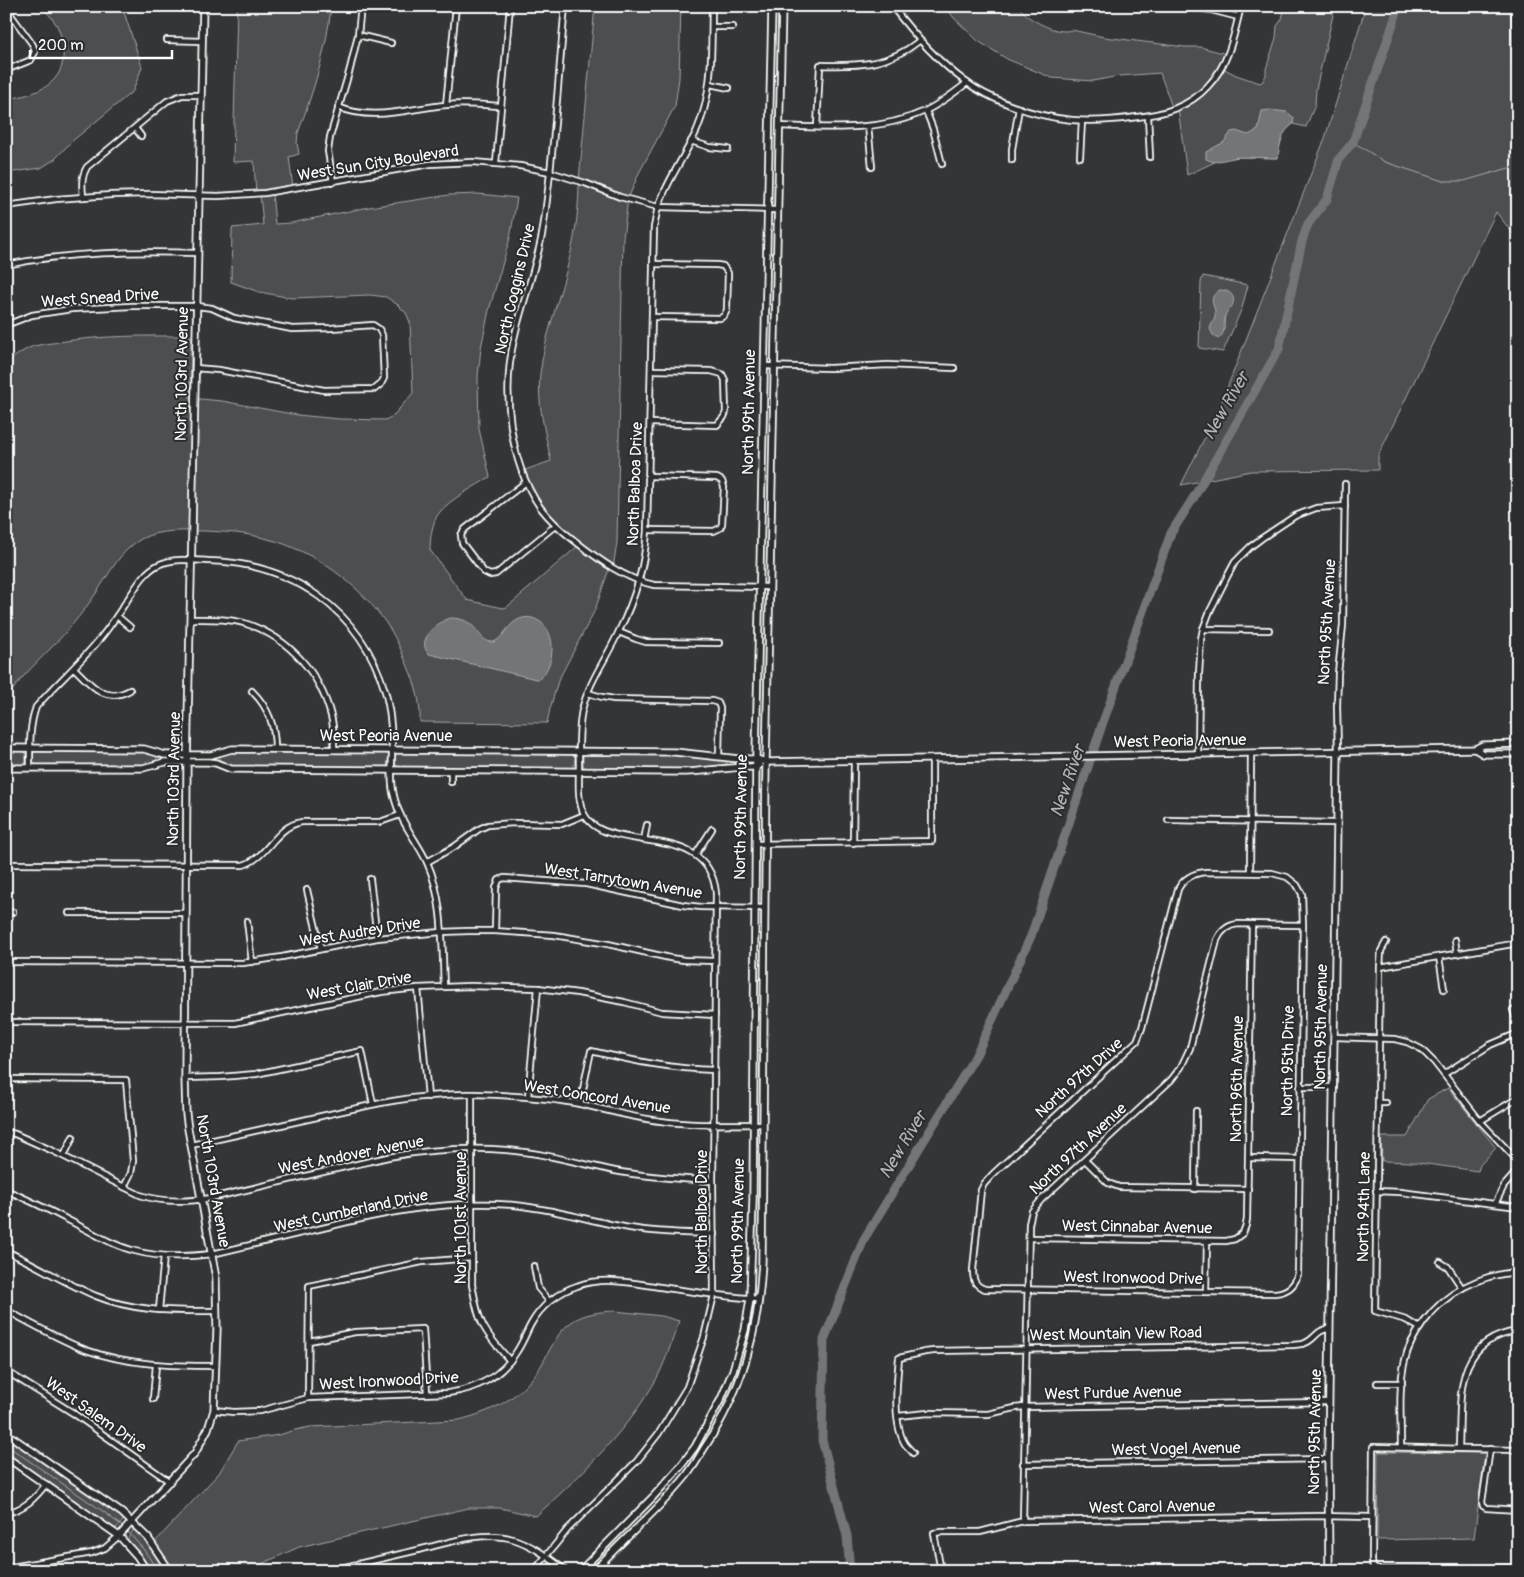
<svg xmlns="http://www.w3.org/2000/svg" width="1524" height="1577" font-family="Pangolin,sans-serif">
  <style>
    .green { fill: #4c4f50; stroke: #a6a7a8 }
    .water { fill: #737576; stroke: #abacad }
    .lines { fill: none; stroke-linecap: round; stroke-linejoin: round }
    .stream { stroke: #abacad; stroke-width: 1 }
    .river { stroke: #737576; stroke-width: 9 }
    .street-casing { stroke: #fff; stroke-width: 8 }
    .secondary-casing { stroke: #fff; stroke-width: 9 }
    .highway-casing { stroke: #fff; stroke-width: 11 }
    .street { stroke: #2a2d2e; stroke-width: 4.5 }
    .secondary { stroke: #2a2d2e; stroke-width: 5.5 }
    .highway { stroke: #2a2d2e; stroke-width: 8 }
    .labels { text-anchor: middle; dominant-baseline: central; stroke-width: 4; stroke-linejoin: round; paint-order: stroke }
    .street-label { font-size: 16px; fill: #fff; stroke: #2a2d2e }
    .water-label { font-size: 18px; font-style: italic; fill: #b2b3b4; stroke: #2a2d2e }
  </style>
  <rect width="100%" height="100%" fill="#333536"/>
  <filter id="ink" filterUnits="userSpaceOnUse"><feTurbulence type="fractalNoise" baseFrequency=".02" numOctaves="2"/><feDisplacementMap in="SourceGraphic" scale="10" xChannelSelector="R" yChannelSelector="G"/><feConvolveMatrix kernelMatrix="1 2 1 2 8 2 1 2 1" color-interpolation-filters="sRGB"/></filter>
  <g filter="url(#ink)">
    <!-- green -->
    <g class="green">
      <path d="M41,6H122L142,67L133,91L71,142L55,159L41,168L6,173V99C35,95 66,85 63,50C62,41 61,32 56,24C52,17 46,12 41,6Z"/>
      <path d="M237,6H331C327,50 313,92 298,133L297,143L299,154L289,157L293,188L272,192L275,224L291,223L369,207L449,195L479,194L517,198L510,238L489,310L481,348L478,376L479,429L490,477C475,487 451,498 439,513C432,522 430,539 430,550L467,600L503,608L507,607L579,545L540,506L522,471L551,461C545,432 537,403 540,374C545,333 561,296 570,256C576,232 579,205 579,181L595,6H681L679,78L675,106L639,173L628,199L623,238L617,543L613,568L610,566L595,610L558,681L550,709L547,723L420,722C421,700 414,679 405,660C400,647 394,634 386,623C359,584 314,551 268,539C247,533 226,532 204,531C184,531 159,529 141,539C124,549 114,565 104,581C89,605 70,629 50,649C34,666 17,680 6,701V364C12,359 18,354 25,350C35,344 47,344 59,342C103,335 146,336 191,336L190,398L222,401L297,415L339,419L385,420L393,416L413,393L410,322L406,313L398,305L386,297L370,295L292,298L259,292L231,282L232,228L263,225L260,194H256L254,161L233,162Z"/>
      <path d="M945,6H1018C1022,10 1026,15 1030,18C1041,25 1059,34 1072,30L1104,37L1185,47H1200L1223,53L1227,56L1223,68L1236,75L1260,83L1263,81L1266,75V69L1276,38L1277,26L1282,19L1285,6H1335L1316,89L1315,105L1306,127L1293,124C1280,133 1281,144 1277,158L1238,157L1219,160L1187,175L1178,108L1173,110L1160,73L1119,76L1093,81L1052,78L1007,59L978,41L954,18Z"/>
      <polygon points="1366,6 1518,6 1518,240 1496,212 1378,456 1378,470 1251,471 1181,485 1218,411 1325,138"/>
      <polygon points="1203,276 1248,285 1242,308 1223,352 1199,348 1201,282"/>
      <polygon points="6,750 25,751 26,762 22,765 6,765"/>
      <path d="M35,750L144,751L155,754L157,758C154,765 146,765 139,766L37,765L33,761V755Z"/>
      <polygon points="232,751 385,753 389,755 387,766 383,767 232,766 220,762 219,758 221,755"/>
      <polygon points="398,753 572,754 575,757 574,766 571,769 399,767 396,766 395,756"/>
      <polygon points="586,754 674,754 725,759 727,762 726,764 723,765 677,770 589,769 583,766 583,756"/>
      <polygon points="1448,1088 1496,1148 1480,1165 1478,1171 1412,1162 1382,1161 1381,1137 1407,1137 1428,1099"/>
      <path d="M615,1311L662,1316L679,1321C671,1343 665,1365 653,1385C624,1434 578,1478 536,1516L500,1508H469L299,1547L246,1571H173L155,1542L219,1473L238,1441L279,1435L295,1430L310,1427L459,1420C490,1412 514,1401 534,1376C543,1365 548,1351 556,1339C570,1316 590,1312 615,1311Z"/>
      <polygon points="6,1436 123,1516 123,1521 117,1528 114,1528 6,1454"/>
      <polygon points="1378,1452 1485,1453 1474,1538 1377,1540"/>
      <path d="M133,1530C144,1531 161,1561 168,1571H150L127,1540Z"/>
    </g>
    <!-- water -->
    <g class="water">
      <path d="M1270,110L1287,112L1294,118L1293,124C1280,133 1281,144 1277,158L1238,157L1214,162L1206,159V152L1224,142L1231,132L1236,131L1248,135L1258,130L1262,111Z"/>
      <path d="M1220,290C1229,290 1237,296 1232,306C1230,310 1226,311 1225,316C1223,325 1227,332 1218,339L1213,335L1210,329C1211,324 1214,321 1215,317C1217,306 1205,299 1220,290Z"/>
      <path d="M450,618C479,618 476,640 491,642C503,644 509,613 532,618C558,625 557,664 539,679H536L429,654C415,641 437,622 450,618Z"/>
    </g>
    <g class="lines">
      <!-- stream -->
      <g class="stream">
        <polyline points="1353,142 1385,162 1443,181 1464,181 1509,168"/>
        <polyline points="6,1445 104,1512 124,1528"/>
        <polyline points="127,1531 144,1550 158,1571"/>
      </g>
      <!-- river -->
      <polyline class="river" points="850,1571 847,1536 822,1440 824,1340 864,1239 976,1055 1031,936 1103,722 1171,533 1194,497 1279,349 1302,241 1308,224 1327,199 1339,159 1353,142 1399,6"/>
      <defs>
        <g id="street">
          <path d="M565,6C558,80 554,155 543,229C537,267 522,302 514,339C502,392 509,462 540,507C550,520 562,531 575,541C599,560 625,579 654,585L769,587"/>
          <path d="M892,6C913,34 937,61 966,82C979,92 995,99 1010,105C1055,122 1089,124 1137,117C1164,114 1189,107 1208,86C1229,64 1234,35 1241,6"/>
          <polyline points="1183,6 1211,10 1238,17"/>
          <polyline points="6,8 33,45 35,52 31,60 6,70"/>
          <polyline points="712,27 733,27"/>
          <polyline points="358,35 391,43"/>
          <polyline points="167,40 202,41"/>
          <polyline points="710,84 729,88"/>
          <polyline points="446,105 456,6"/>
          <path d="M338,107C374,122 409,108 446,105C464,103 482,105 500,106"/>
          <polyline points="926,111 933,129 942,164"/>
          <polyline points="1148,116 1150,157"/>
          <path d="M780,126C828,128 880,132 925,111C940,104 954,93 967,83"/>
          <polyline points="868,126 872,167"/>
          <path d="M817,127L820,65C858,66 888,66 919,41"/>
          <polyline points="135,128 141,136"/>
          <polyline points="691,141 709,147 728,149"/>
          <polyline points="1080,157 1082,121"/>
          <polyline points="1012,160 1012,149 1019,108"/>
          <polyline points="496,163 510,6"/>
          <polyline points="333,182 328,151 330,137 350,69 358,35 361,6"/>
          <path d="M83,197C82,185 81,177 87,167L167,101L182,95H201"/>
          <polyline points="6,206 56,199 111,195 149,194 218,196 265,193 430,164 473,162 520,166 550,172 585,183 620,197 658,207 777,210"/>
          <path d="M6,265C70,252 134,251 198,253"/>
          <polyline points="652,317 720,318 724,316 727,310 728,273 723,266 717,265 653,264"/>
          <polyline points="6,325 32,315 72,309 132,306 197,306 212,308 234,318 292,329 331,328 373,325 379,329 382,335 384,378 381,384 375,389 324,390 219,370 195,368"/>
          <polyline points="764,366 830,368 888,365 954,368"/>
          <polyline points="650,423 717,425 724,417 726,412 725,380 722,374 711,371 651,370"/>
          <polyline points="526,482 465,529 461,535 462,543 484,572 490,575 496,574 556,525"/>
          <polyline points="647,530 714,531 720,528 722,524 724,487 722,481 717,478 649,476"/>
          <polyline points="117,616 130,627"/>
          <path d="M190,619C209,619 229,618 247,624C289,638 320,673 331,716C334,726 334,738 334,750"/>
          <polyline points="1203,629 1269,630"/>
          <polyline points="619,632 636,639 646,642 719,643"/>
          <path d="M74,668C91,685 105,704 130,690"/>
          <path d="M252,691C269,708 275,726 275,749"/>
          <polyline points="588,693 602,697 614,699 712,701 718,703 720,708 719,756"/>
          <polyline points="1338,752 1337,706 1338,673 1343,625 1345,484"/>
          <polyline points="1198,754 1199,674 1201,639 1203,629 1210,611 1228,575 1235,562 1250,547 1262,538 1295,516 1316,508 1345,506"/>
          <path d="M30,768C30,747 29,727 36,707C56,684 79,664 98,641C111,626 121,609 132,593C139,582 147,570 158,565C172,558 193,560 209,561C291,563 361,610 385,691C391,712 392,732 392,753C392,768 390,785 395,800C401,823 417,841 427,862C444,900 442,945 444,986"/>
          <polyline points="451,782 451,771"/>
          <polyline points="1168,820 1336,823"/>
          <polyline points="644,840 647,825"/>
          <polyline points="853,843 854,761"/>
          <polyline points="755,844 932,841 932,759"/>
          <polyline points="696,854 712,829"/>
          <polyline points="427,862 454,847 479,829 488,825 513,823 562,824 584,815"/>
          <path d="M6,864L243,865C268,858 275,826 302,822H380L400,815"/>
          <path d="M1206,872L1272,873L1287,877L1297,885L1302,894L1303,925L1298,1274C1295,1286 1287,1292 1275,1293L985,1289C975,1286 973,1280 973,1270L981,1190L984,1184L993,1174L1137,1041L1142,1028L1178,889C1184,878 1194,873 1206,872Z"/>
          <polyline points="1250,872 1251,753"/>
          <polyline points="370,879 377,938"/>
          <polyline points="307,890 321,949"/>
          <polyline points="6,912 13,912"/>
          <polyline points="69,913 186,913"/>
          <polyline points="247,921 252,962"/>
          <polyline points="495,931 496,888 499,880 504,878 586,884 683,905 701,907 765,908"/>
          <polyline points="1455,940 1457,954"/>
          <polyline points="1386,942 1381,951 1380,967 1375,1311 1406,1320 1420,1328"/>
          <polyline points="1439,957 1444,989"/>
          <polyline points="6,962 243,963 282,957 377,938 441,932 468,931 495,931 554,935 608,944 670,958 684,960 715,961"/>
          <polyline points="1380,967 1518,943"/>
          <polyline points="418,988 428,1097"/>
          <polyline points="1513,1010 1518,1024"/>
          <polyline points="6,1022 235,1023 381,992 418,988 470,986 538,988 578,993 624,1002 662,1012 715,1015"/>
          <polyline points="1335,1037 1395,1039 1407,1042 1421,1049 1435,1063 1480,1121 1518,1161"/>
          <polyline points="1444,1074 1490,1045 1518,1033"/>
          <polyline points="185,1078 221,1077 256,1074 362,1051 373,1104"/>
          <polyline points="6,1079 126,1080 133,1161 131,1173 124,1187"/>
          <polyline points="1300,1087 1334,1087"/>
          <path d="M472,1094V1285C475,1298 476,1311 482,1323C488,1337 500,1349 510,1361"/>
          <polyline points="528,1097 538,988"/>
          <polyline points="1378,1103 1386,1103"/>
          <path d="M580,1104L591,1051C634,1061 671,1069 715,1070"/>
          <polyline points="1480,1121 1518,1098"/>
          <path d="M6,1132L15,1134L53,1151L140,1195C164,1203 187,1202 211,1198L388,1157C427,1150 467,1147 506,1150C544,1153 578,1163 615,1171C647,1177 680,1179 713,1181"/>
          <path d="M191,1145C233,1136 275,1126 317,1117C368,1105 421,1093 474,1094C509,1095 545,1097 580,1104C607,1110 633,1118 661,1121C695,1126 729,1124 763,1124"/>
          <polyline points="64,1156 73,1137"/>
          <polyline points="1249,1158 1300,1159"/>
          <polyline points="1085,1160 1108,1183 1119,1187 1248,1189"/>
          <polyline points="1195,1189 1196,1111"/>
          <path d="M6,1190C29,1200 51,1211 72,1222C93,1233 112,1245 135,1251C160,1258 187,1257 212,1254C250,1245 289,1236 327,1227C383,1213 438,1202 496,1204C542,1205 585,1220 630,1228C658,1233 686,1233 714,1234"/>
          <polyline points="1376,1191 1400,1192 1518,1207"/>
          <polyline points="1495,1204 1504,1186 1518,1170"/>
          <polyline points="1029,1238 1226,1241 1235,1239 1243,1233 1246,1225 1247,1219 1252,924"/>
          <path d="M6,1251C37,1265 65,1283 96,1296C135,1312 175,1311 217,1311"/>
          <polyline points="1440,1262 1448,1267 1462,1288"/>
          <polyline points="534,1266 538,1288 549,1301"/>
          <polyline points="1206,1292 1207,1241"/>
          <path d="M6,1310C32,1324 58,1339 86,1350C128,1365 172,1366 216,1366"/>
          <polyline points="159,1310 164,1256"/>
          <polyline points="309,1341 355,1332 423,1329 427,1393"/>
          <polyline points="6,1371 73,1413 170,1482"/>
          <polyline points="1377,1383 1402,1383"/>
          <polyline points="308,1398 309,1286 422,1262 472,1258"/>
          <polyline points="153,1399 156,1365"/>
          <path d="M214,1410L234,1412L260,1411L308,1398L448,1393C477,1389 501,1377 517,1351C523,1342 526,1333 531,1324C541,1306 558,1292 577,1286C604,1276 633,1283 660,1287C693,1292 726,1297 759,1299"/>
          <polyline points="898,1416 928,1413 988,1414 1015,1408 1024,1407 1329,1402"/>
          <path d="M1401,1447C1401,1419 1398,1387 1405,1360C1408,1346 1415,1334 1424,1322C1447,1291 1479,1275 1518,1272"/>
          <path d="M1459,1448C1461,1398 1453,1340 1518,1331"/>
          <polyline points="1490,1449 1482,1502 1483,1506 1486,1508 1518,1510"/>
          <polyline points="1518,1450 1373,1447 1372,1561 1373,1568 1379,1570 1518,1568"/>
          <path d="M913,1453C911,1450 907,1447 905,1444C892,1423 897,1381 899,1358L925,1352L934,1351L1293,1345C1297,1344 1302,1345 1305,1343C1316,1339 1316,1329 1330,1329"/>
          <polyline points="1023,1464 1328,1459"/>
          <path d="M6,1513C24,1509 35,1499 46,1484"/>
          <path d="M1023,1521L1029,1224L1032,1211L1042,1199L1171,1080L1181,1067L1190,1048L1217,940C1221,931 1228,925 1238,924L1303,925"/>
          <polyline points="6,1568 92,1553 105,1548 119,1536"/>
          <path d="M328,1571C358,1564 388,1557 418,1550C448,1543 483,1530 513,1539C533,1545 549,1558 566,1571"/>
          <path d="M534,1571L568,1529L637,1461L659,1433L687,1387L704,1337L714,1295L713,1181L716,893C708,812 589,865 580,801C578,791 579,780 579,770C579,751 578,729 582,710C589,681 607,658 619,631C635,599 645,566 647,530L654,227C656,220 656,212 659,205C668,179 685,156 697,130C714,90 711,49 712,6"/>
          <polyline points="941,1571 934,1533 941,1532 980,1532 1023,1521 1320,1516 1372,1517"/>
        </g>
        <g id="secondary">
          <polyline points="6,748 144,749 165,755 211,755 232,749 675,752 739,759 756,759 766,762 1475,749 1483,745 1518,744"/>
          <polyline points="1475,749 1483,754 1518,754"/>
          <path d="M6,768H143L165,762H208L216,763L231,769L680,772C706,772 730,766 756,767L759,765"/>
          <polyline points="6,1433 122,1513 148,1538 170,1571"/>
          <polyline points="6,1457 119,1536 137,1556 147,1571"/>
          <polyline points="119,1536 195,1453 208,1429 214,1410 217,1330 216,1278 188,1129 186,1114 185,1078 187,767 203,6"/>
          <polyline points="580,1571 653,1497 680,1467 695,1447 721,1399 733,1370 745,1330 750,1299 753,1199 756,753 772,6"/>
          <path d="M594,1571C624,1538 659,1510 687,1475C693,1467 698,1459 703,1450C742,1391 759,1332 762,1261L766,762L782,6"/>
          <polyline points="1329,1571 1328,1459 1338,752"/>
        </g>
        <polyline id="highway" points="1516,6 1518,68"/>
      </defs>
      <!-- street casing -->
      <use href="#street" class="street-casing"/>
      <!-- secondary casing -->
      <use href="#secondary" class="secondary-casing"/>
      <!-- highway casing -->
      <use href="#highway" class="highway-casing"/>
      <!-- street -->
      <use href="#street" class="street"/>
      <!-- secondary -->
      <use href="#secondary" class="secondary"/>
      <!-- highway -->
      <use href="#highway" class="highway"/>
    </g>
  </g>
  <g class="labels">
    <!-- street labels -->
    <g class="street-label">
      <text transform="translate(378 163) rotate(-9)">West Sun City Boulevard</text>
      <text transform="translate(515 289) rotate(-77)">North Coggins Drive</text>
      <text transform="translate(100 298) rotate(-4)">West Snead Drive</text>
      <text transform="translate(182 374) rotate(-89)">North 103rd Avenue</text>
      <text transform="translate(749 412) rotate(-89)">North 99th Avenue</text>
      <text transform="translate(635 484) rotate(-88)">North Balboa Drive</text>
      <text transform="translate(1327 622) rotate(-87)">North 95th Avenue</text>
      <text x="386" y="736">West Peoria Avenue</text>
      <text transform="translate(1180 741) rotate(-1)">West Peoria Avenue</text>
      <text transform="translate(174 779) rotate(-89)">North 103rd Avenue</text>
      <text transform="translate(741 817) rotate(-89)">North 99th Avenue</text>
      <text transform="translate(623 881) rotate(9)">West Tarrytown Avenue</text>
      <text transform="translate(360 932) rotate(-9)">West Audrey Drive</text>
      <text transform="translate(359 986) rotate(-10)">West Clair Drive</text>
      <text transform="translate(1321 1027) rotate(-89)">North 95th Avenue</text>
      <text transform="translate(1288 1061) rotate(-89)">North 95th Drive</text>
      <text transform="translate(1079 1078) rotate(-42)">North 97th Drive</text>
      <text transform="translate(1237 1079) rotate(-89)">North 96th Avenue</text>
      <text transform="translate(597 1097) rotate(9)">West Concord Avenue</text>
      <text transform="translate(1078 1149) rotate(-43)">North 97th Avenue</text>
      <text transform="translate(351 1155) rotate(-11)">West Andover Avenue</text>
      <text transform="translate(213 1181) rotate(80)">North 103rd Avenue</text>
      <text transform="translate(1364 1207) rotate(-89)">North 94th Lane</text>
      <text transform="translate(351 1211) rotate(-12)">West Cumberland Drive</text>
      <text transform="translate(702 1212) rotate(-90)">North Balboa Drive</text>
      <text transform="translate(461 1218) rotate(-90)">North 101st Avenue</text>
      <text transform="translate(738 1221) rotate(-89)">North 99th Avenue</text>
      <text transform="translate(1137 1227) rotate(1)">West Cinnabar Avenue</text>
      <text transform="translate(1133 1278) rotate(1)">West Ironwood Drive</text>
      <text transform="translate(1116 1334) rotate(-1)">West Mountain View Road</text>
      <text transform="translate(389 1381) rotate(-3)">West Ironwood Drive</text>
      <text transform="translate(1113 1393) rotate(-1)">West Purdue Avenue</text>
      <text transform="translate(96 1415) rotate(35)">West Salem Drive</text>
      <text transform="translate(1315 1432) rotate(-89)">North 95th Avenue</text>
      <text transform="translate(1176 1449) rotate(-1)">West Vogel Avenue</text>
      <text transform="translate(1152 1507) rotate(-1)">West Carol Avenue</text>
    </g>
    <!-- water labels -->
    <g class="water-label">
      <text transform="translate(1226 406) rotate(-60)">New River</text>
      <text transform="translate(1068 781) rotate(-71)">New River</text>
      <text transform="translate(903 1145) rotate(-59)">New River</text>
    </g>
  </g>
  <!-- margin -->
  <rect width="1524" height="1577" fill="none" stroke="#2a2d2e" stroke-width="25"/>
  <rect x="12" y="12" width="1499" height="1552" fill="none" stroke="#fff" stroke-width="2" filter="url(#ink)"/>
  <!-- scale -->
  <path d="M30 50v8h142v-8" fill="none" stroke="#ffffff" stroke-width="2.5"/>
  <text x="38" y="50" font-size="15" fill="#ffffff" stroke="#2a2d2e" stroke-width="4" paint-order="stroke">200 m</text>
</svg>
